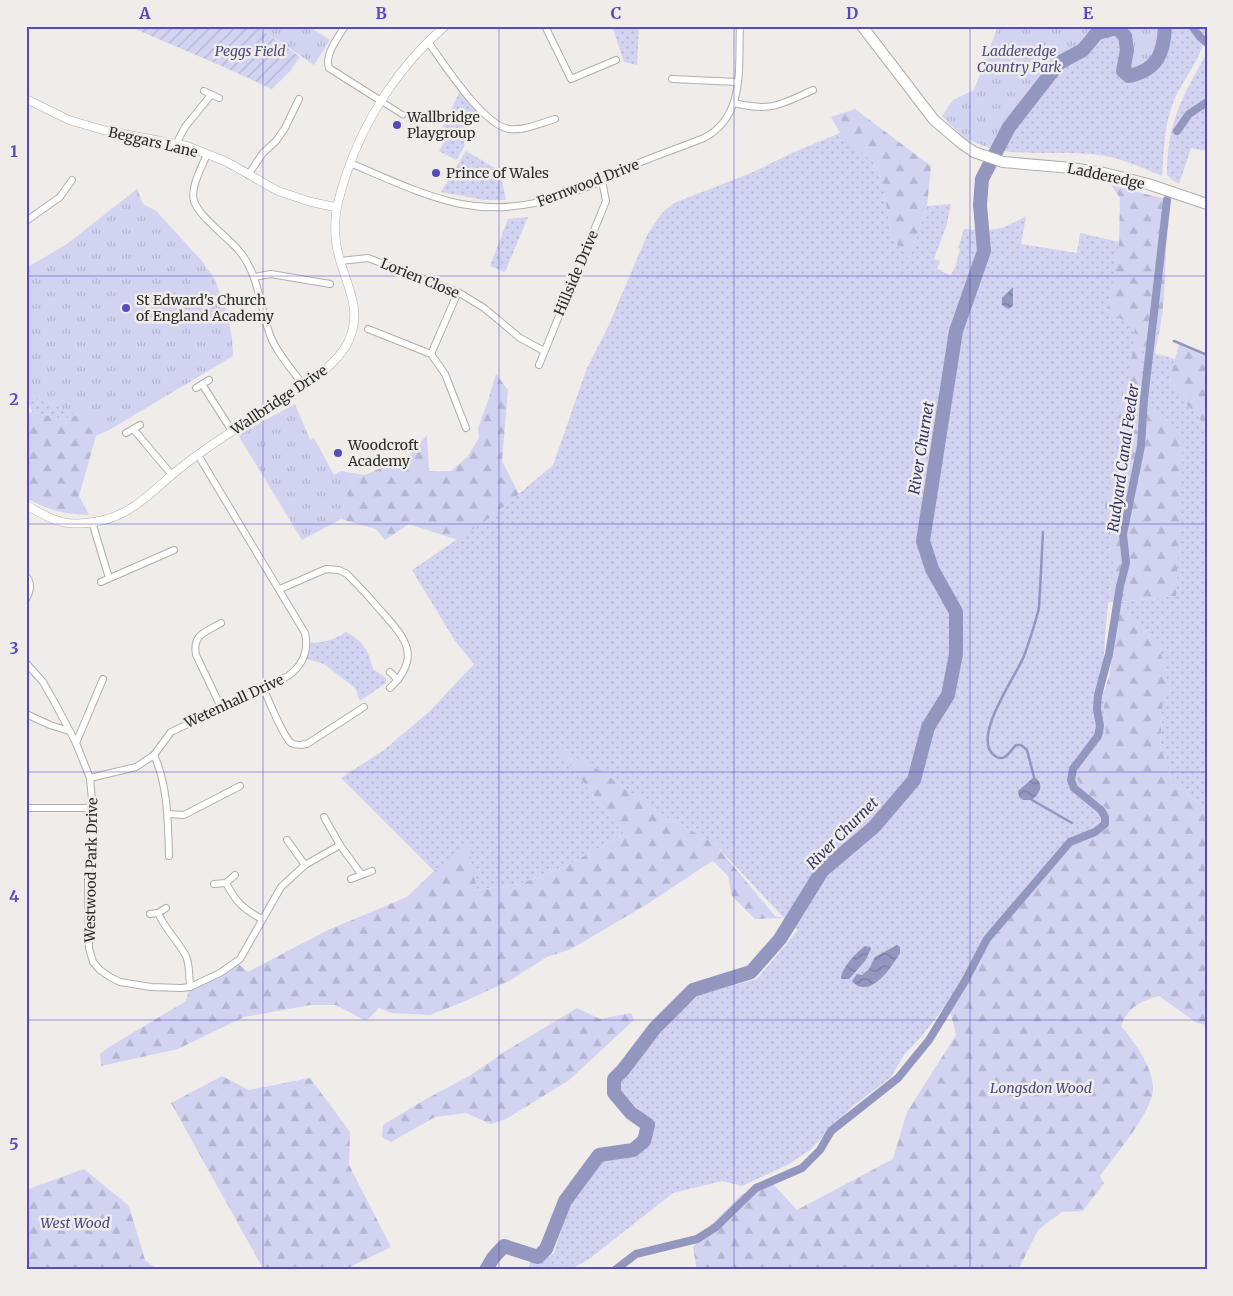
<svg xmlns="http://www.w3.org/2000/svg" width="1233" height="1296" font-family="Merriweather,serif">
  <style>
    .grass { fill: url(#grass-dots) }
    .forest { fill: url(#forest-firs) }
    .park { fill: url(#park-tufts) }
    .garden { fill: url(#garden-furrows) }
    .water { fill: url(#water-waves) }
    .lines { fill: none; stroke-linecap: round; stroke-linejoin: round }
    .stream { stroke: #9396bf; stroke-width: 2.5 }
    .canal { stroke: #9396bf; stroke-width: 8 }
    .river { stroke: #9396bf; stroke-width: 14 }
    .pedestrian-casing { stroke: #b1aeac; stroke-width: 7 }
    .minor-casing { stroke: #b1aeac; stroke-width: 8 }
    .tertiary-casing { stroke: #b1aeac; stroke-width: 9 }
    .trunk-casing { stroke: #b1aeac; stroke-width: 12 }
    .pedestrian { stroke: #fff; stroke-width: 5 }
    .minor { stroke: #fff; stroke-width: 6 }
    .tertiary { stroke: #fff; stroke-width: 8 }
    .trunk { stroke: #fff; stroke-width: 10 }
    .grid { fill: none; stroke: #554ac1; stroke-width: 1; stroke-opacity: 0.55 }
    .poi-dot { fill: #554ac1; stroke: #efece9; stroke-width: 2 }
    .labels { text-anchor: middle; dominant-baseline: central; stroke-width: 5; stroke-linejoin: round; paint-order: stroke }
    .park-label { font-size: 14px; font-style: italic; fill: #4a4b82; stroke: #efece9 }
    .poi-label { font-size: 14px; fill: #2e2d2b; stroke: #efece9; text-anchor: start }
    .street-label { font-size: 14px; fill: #2e2d2b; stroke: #efece9 }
    .water-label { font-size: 15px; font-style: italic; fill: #36356a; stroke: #efece9 }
    .neatline { fill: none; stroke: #554ac1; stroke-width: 2 }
    .grid-label { font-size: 16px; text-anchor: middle; font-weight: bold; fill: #554ac1 }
  </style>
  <defs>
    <pattern id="grass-dots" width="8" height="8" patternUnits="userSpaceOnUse" patternTransform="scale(1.25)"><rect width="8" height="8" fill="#d1d3f1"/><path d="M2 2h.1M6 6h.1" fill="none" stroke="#b4b5cf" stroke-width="1.8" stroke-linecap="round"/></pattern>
    <pattern id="forest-firs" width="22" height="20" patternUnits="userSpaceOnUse" patternTransform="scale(1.25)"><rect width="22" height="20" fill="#d1d3f1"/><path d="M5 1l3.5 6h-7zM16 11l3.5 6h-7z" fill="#b4b5cf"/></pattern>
    <pattern id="park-tufts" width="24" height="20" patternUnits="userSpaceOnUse" patternTransform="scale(1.25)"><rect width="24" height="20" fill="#d1d3f1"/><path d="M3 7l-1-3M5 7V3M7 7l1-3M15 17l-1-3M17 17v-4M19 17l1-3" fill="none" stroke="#b4b5cf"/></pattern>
    <pattern id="garden-furrows" width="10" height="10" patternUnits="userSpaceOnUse" patternTransform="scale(1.25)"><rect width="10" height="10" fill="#d1d3f1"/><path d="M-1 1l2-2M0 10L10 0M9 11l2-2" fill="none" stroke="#b4b5cf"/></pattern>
    <pattern id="water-waves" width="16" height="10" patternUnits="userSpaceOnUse" patternTransform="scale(1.25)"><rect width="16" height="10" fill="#9396bf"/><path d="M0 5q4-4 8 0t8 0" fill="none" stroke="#787b9b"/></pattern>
  </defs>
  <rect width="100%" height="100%" fill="#efece9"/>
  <!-- grass -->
  <g class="grass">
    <polygon points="612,26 639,26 637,65 624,62"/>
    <path d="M1023,26H1207C1207,50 1184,78 1174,100C1164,125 1164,150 1162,176C1140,167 1117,156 1092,154C1059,151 1025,156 992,149L1005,124L1026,99Z"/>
    <path d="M1207,53V151L1191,148L1179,184L1172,180L1167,175C1167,123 1182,97 1207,53Z"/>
    <polygon points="460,91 481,116 466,124 464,147 456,160 439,151 448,135 441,130"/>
    <path d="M840,133L873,162L882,180L892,238L909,259L927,206L951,204L946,227L934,259L940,261L937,269L942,270V272L951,275L956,265L960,249L958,248L964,229C994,231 1000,231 1026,216L1021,244L1077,253L1080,233L1119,242L1109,312L1143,330V350L1175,359L1169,380L1185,396L1187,405L1197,414L1207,431V809L1173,783L1160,746L1163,697L1159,648L1120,602L1176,596L1114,567C1104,621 1101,677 1106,732L1081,766L1083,791L1107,809V829L1072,843L971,963L948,1002L922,1036L904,1055L891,1077L853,1106L810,1150L787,1165L742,1186L722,1181L673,1193L589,1259L570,1270H528L531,1258L546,1259L554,1253L568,1207L600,1160L637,1154L650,1143L653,1127L647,1117L621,1092L620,1080L648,1046L683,1009L701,994L757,979L798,930L784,918L713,842L662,815L603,772L558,749L624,834L568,865L520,884L476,890L468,846L434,871L341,778L384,750L430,711L474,664L455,641L412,570L496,513L553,465L587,368L608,327L647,235L662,213L674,203L751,173L790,154Z"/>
    <polygon points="466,151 500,171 506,200 484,200 441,192"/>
    <polygon points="528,217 505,272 490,266 508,219"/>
    <polygon points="26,393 78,415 63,419 32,412"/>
    <path d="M346,632C364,642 368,650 373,669L386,678V683L360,701L355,688L324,664L304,658L307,643C322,643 335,640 346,632Z"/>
  </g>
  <!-- forest -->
  <g class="forest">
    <polygon points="855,109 931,166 927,206 909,259 892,238 882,180 873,162 840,133 831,117"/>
    <path d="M1111,185L1169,200C1166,232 1166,263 1164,295C1163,315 1159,334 1155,353L1142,350L1139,401L1148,404L1183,443L1176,596L1120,602L1159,648L1164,663L1169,689L1163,698L1160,746L1173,783L1207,809V1025L1197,1023L1159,996C1139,1002 1129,1006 1121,1026C1134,1042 1152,1065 1153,1087C1154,1111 1114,1156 1100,1176L1104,1183L1083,1211L1062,1212L1038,1230L1018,1270H697L693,1247L711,1225L742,1194L773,1184L797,1210L893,1159L907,1112L956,1035L948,1002L971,963L1072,843L1107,829V809L1083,791L1076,776L1081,766L1106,732L1103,694L1109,677L1120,602H1108L1114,567L1104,513L1108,489L1120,446L1122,424L1116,410L1130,374L1135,326L1108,312L1119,242L1120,198Z"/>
    <polygon points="1179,345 1207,357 1207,431 1197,414 1187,405 1185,396 1169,380"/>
    <polygon points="496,374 508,390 502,461 519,494 496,513 458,540 409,524 385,540 376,529 341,519 351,481 409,456 427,435 429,471 451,471 467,457 479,438 478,428 488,401"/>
    <path d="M32,412L63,419L78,415L111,429L96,436L79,496L89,515C64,514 48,510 26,498V416Z"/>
    <polygon points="557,748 603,772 662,815 713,842 775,916 784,918 755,919 732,896 728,876 713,861 703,867 649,903 571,949 547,957 509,981 463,1002 430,1015 392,1013 379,1008 366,1021 336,1005 310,1005 244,1017 178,1049 101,1066 100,1054 109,1047 186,1001 190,987 236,962 248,972 328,930 407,897 434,871 468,845 477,890 520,884 568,865 624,834"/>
    <polygon points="577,1008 600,1019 631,1013 634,1020 568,1081 506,1119 491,1124 466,1113 435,1117 391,1142 382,1137 383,1125 426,1099 471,1075 507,1050"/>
    <polygon points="222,1076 249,1090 310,1078 350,1132 349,1165 391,1247 344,1270 264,1270 171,1103"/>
    <polygon points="84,1169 129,1206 145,1260 158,1270 26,1270 26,1190"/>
  </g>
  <!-- park -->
  <g class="park">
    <polygon points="257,26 308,26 330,40 314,65"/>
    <polygon points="998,26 1108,26 1094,30 1080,48 1057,61 1005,124 992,149 964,138 942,116 953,100 974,90"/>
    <path d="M1120,26H1161C1160,50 1155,67 1130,73L1126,69C1130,53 1134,39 1120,26Z"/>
    <polygon points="137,189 143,204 156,211 202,261 215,280 227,312 232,338 233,356 111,429 26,393 26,268 67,244"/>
    <polygon points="295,404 310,440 314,438 334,475 341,471 365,475 351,481 341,519 302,540 238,435"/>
  </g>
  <!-- garden -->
  <polygon class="garden" points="128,26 257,26 300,57 290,71 272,89 224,67"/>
  <!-- water -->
  <g class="water">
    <polygon points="1013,287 1013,306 1008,309 1002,305 1002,298"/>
    <path d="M1034,777C1045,784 1040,793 1032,800H1023L1019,797L1018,791Z"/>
    <path d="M897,945L900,947V953C892,967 869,1001 852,981L857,974L862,975L869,969L875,957Z"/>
    <path d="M865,946L870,947L871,949L865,961L849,979H841C841,968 856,953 865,946Z"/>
  </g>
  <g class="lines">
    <!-- stream -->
    <g class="stream">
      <polyline points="1174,341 1207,355"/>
      <path d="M1034,777L1027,750L1021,745H1016C1010,751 1005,763 995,756C970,739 1016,676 1024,656C1029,642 1034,627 1038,612C1040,605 1039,597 1040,590C1041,571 1042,551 1043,532"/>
      <polyline points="1032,800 1072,823"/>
    </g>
    <!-- canal -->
    <g class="canal">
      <polyline points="1192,26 1200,37 1207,43"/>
      <polyline points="1177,131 1189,114 1207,102"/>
      <polyline points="615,1270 636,1254 697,1239 716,1227 756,1188 802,1168 820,1150 831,1131 898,1078 929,1040 965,981 987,939 1070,842 1095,832 1105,824 1105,817 1101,810 1074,788 1071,780 1073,769 1098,736 1100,726 1097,709 1098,695 1109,654 1120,586 1126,563 1123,534 1141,446 1144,399 1167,200"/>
    </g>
    <!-- river -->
    <path class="river" d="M486,1270L493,1258L504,1246L538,1257L546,1249L565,1201L599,1155L633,1150L644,1141L648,1125L631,1113L614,1093V1079L623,1070L655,1028L693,990L751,972L780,939L822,871L874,827L914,780L928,727L948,695L956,654V612L932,569L923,541L956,331L984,251L980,205L982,179L1009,127L1059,63L1083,50L1097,33L1117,28L1125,36L1127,50L1123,71L1129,76C1157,70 1164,54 1165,26"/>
    <defs>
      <polyline id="pedestrian" points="381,101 403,115"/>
      <g id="minor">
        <path d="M345,26C338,38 324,55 329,68L381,101"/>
        <polyline points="545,26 571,79 616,60"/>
        <path d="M428,42C444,64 483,125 509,129C524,131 541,123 555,119"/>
        <polyline points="672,79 737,82"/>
        <polyline points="204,91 219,98"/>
        <path d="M734,103C771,112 780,105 813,90"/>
        <polyline points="176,144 185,127 211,95"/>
        <path d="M207,154C202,167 190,187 194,201C199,217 229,238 240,252C259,275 260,308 270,335C276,352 293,371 304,386"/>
        <path d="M350,163C386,178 423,196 461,204C511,214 556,200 602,181C613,176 624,169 636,164C658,155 681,147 704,138C746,116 738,67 740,26"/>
        <polyline points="248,175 263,153 276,141 285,128 299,99"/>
        <polyline points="26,221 60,197 72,180"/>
        <polyline points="340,261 368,258 458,292 484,308 520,338 544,351"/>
        <polyline points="254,277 271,274 330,284"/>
        <polyline points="368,329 431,354 445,374 466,428"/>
        <polyline points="431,354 458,292"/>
        <polyline points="539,365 606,201 602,181"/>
        <polyline points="202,384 232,431"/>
        <polyline points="196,388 209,380"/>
        <polyline points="134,430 172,475"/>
        <polyline points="126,433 140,425"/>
        <polyline points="92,522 109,578"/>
        <path d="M26,576C32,583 30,592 26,599"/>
        <polyline points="101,582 174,550"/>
        <path d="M280,589L326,569L339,570L347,574C359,586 371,599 382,612C406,639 422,657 390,688"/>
        <polyline points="26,663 43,682 56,705 76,743 90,778 94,823 88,879 89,948 93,962 100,970 110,977 120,982 151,987 181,988 190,987 220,973 240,959 281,887 305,865 340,845"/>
        <polyline points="390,672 398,680"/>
        <path d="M263,688C269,700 282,735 291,743C296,746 302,745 307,744L364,707"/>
        <path d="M221,707L196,655C192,634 206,632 221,623"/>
        <polyline points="26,714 50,725 69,731"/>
        <polyline points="76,743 103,679"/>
        <path d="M154,755C168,786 168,822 169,856"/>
        <path d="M90,778L136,767L154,755L171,732L288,676C303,665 309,651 305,633L198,455"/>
        <polyline points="26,808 93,808"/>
        <polyline points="168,814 184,815 240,786"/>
        <polyline points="324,817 340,845 361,874"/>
        <polyline points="287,840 305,865"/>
        <polyline points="351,879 372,871"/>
        <path d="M226,883C236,902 243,909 262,919"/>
        <polyline points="214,884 226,883 235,875"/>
        <path d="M158,913C165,929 178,941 186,956C190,966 189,976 190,987"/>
        <polyline points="150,914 158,913 166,908"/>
      </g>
      <g id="tertiary">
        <polyline points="26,99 69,120 103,130 187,146 227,162 278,191 311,202 335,207"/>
        <path d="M26,505C56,523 69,528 104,520C132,513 152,492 173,474C191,459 211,445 231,432C260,412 292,396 320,374C331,365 343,354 349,340C365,304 340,277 336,242C333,214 338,201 346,175C365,118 399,66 445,26"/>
      </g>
      <polyline id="trunk" points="862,26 934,120 961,143 974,152 1003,162 1071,168 1104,173 1148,184 1207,204"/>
    </defs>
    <!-- pedestrian casing -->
    <use href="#pedestrian" class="pedestrian-casing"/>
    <!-- minor casing -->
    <use href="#minor" class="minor-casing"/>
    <!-- tertiary casing -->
    <use href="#tertiary" class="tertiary-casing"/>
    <!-- trunk casing -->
    <use href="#trunk" class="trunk-casing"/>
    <!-- pedestrian -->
    <use href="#pedestrian" class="pedestrian"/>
    <!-- minor -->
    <use href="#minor" class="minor"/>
    <!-- tertiary -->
    <use href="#tertiary" class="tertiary"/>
    <!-- trunk -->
    <use href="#trunk" class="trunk"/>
  </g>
  <!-- grid -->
  <path class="grid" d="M263,26V1270M499,26V1270M734,26V1270M970,26V1270M26,276H1207M26,524H1207M26,772H1207M26,1020H1207"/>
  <!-- markers -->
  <g class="poi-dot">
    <circle cx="397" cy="125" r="5"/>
    <circle cx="436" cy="173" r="5"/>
    <circle cx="126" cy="308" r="5"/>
    <circle cx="338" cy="453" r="5"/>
  </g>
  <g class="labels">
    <!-- park labels -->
    <g class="park-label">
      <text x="250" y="51">Peggs Field</text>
      <text x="1019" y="51">Ladderedge<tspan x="1019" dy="16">Country Park</tspan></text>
      <text x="1041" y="1088">Longsdon Wood</text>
      <text x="75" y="1223">West Wood</text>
    </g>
    <!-- poi labels -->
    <g class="poi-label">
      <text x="407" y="117">Wallbridge<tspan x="407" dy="16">Playgroup</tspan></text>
      <text x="446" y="173">Prince of Wales</text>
      <text x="136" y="300">St Edward's Church<tspan x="136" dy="16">of England Academy</tspan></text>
      <text x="348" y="445">Woodcroft<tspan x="348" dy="16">Academy</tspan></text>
    </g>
    <!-- street labels -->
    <g class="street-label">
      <text transform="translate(153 142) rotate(13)">Beggars Lane</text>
      <text transform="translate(1106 176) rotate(12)">Ladderedge</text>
      <text transform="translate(588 183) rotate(-21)">Fernwood Drive</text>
      <text transform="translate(576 273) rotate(-67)">Hillside Drive</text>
      <text transform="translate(420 278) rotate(22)">Lorien Close</text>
      <text transform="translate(279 400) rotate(-34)">Wallbridge Drive</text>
      <text transform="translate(234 701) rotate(-25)">Wetenhall Drive</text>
      <text transform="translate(91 870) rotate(-89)">Westwood Park Drive</text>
    </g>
    <!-- water labels -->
    <g class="water-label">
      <text transform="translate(921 448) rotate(-81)">River Churnet</text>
      <text transform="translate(1123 458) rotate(-82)">Rudyard Canal Feeder</text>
      <text transform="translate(842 833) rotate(-45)">River Churnet</text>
    </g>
  </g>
  <!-- border -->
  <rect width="1233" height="1296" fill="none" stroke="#efece9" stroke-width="55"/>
  <rect x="28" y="28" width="1178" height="1240" class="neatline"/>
  <g class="grid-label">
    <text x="145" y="19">A</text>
    <text x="381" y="19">B</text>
    <text x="616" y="19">C</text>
    <text x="852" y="19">D</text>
    <text x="1088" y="19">E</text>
    <text x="14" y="157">1</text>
    <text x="14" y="405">2</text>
    <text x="14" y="654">3</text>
    <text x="14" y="902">4</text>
    <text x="14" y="1150">5</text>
  </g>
</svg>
